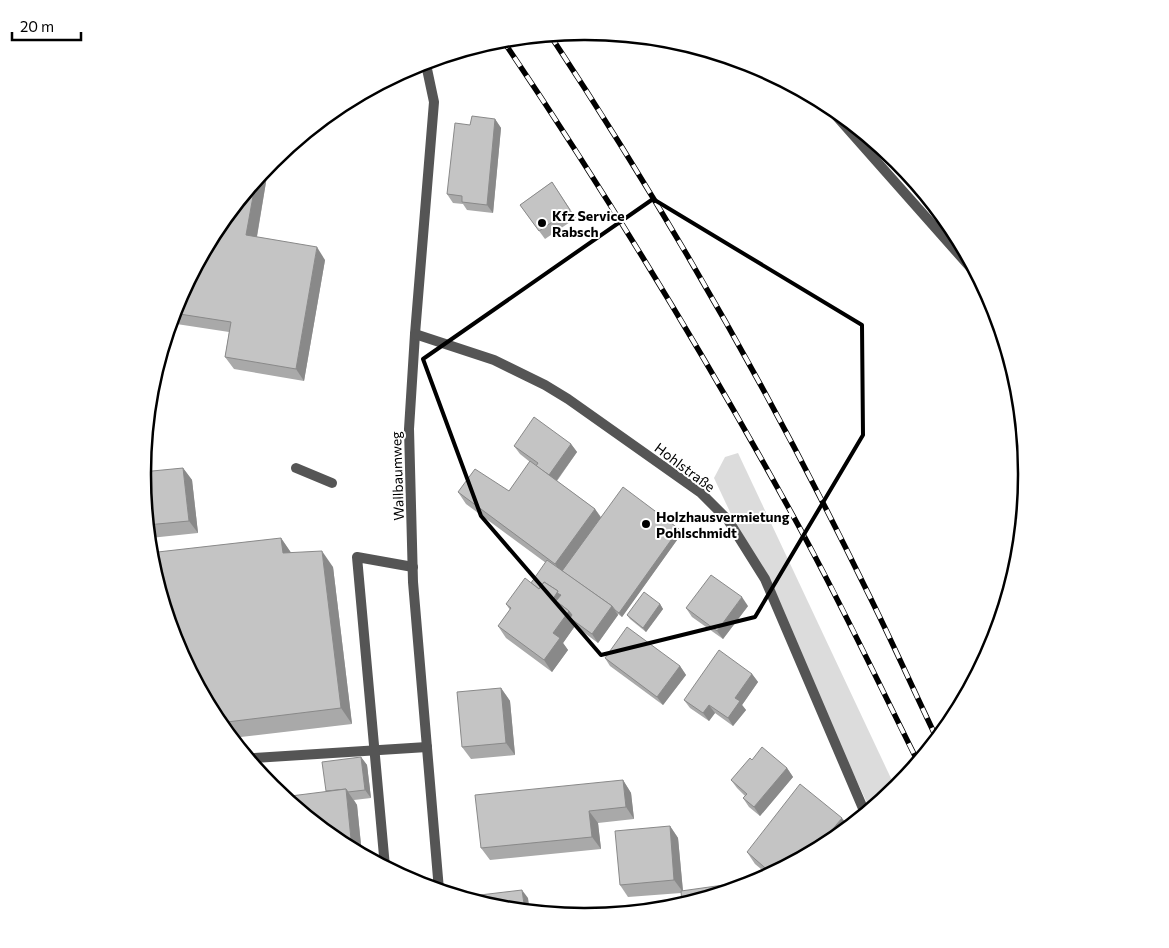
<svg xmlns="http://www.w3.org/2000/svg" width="1169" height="948" font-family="Commissioner,sans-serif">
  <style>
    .green { fill: #dcdcdc }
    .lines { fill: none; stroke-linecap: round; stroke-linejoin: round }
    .lane { stroke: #555; stroke-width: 10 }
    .street { stroke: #555; stroke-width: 10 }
    .rail-casing { stroke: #000; stroke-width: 5.5 }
    .rail { stroke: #fff; stroke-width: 4; stroke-dasharray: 11; stroke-linecap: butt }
    .wall { fill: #a9a9a9 }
    .shaded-wall { fill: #898989 }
    .building { fill: #c4c4c4; stroke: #898989 }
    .marked { fill: none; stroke: #000; stroke-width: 4; stroke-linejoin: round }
    .poi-dot { fill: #000; stroke: #fff; stroke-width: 2 }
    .labels { text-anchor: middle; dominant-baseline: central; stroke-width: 4; stroke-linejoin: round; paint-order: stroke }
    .poi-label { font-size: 14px; font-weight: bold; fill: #000; stroke: #fff; text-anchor: start }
    .street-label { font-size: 14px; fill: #000; stroke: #fff }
    .rim { fill: none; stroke: #000; stroke-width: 2.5 }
  </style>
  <rect width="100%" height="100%" fill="#fff"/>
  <!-- green -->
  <polygon class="green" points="738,453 896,789 870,809 714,478 725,457"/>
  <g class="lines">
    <!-- lane -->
    <g class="lane">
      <polyline points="824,102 978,276"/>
      <polyline points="296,468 332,483"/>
      <polyline points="254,758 427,747"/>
      <polyline points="385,867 357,557 413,567"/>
    </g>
    <!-- street -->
    <g class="street">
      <polyline points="424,62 427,69 434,102 415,334 409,429 413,582 439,890"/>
      <polyline points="415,334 494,360 545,385 568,399 701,493 728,520 765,579 865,813"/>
    </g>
    <defs>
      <g id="rail">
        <path d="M550,35C667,212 773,398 866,589C891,639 913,689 937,739"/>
        <path d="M502,39C608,196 706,357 797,523C840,601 878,682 918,762"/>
      </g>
    </defs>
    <!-- rail casing -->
    <use href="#rail" class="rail-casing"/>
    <!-- rail -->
    <use href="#rail" class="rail"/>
  </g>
  <!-- wall -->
  <g class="wall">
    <polygon points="495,119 501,128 493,213 467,210 463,204 453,203 447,194 470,125"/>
    <polygon points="269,164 257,237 325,260 304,381 234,369 225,357 229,332 170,323 176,304"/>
    <polygon points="552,182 576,218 545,239 520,205"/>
    <polygon points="571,444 577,452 557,481 595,509 601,517 679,529 682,533 622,617 618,614 618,615 598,643 575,626 563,643 568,650 552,672 506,638 498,626 510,610 506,604 531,583 546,563 466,504 458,492 509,491 530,462 520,454 514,446"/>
    <polygon points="183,468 192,480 198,533 150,538 148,534 142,474"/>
    <polygon points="281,538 291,553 333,567 352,724 232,738 216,720"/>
    <polygon points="660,604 663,609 646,632 630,619 627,615"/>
    <polygon points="748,606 723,639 692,617 686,608"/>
    <polygon points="605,658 680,666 686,675 663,705 610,666"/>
    <polygon points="752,674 758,682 742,705 746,710 733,726 715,713 709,721 690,708 684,700"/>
    <polygon points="501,688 510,701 515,755 471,759 462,747"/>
    <polygon points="361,757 367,765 371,798 354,800 357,805 362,855 338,842 326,791"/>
    <polygon points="752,760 787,768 793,777 760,816 749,807 743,798 745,796 737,788 731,780"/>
    <polygon points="623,780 631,793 634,819 598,823 601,849 490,860 481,848"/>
    <polygon points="670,826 678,838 683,891 681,893 628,897 620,885"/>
    <polygon points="830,842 768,875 755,864 747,852"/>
  </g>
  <!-- shaded-wall -->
  <g class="shaded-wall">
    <polygon points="495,119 501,128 493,213 487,205"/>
    <polygon points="269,164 255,247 246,235 256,180"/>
    <polygon points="317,247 325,260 304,381 296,369"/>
    <polygon points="571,444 577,452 554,484 548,476"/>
    <polygon points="183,468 192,480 198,533 189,521"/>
    <polygon points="595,509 603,521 564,577 555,564"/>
    <polygon points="679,529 682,533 622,617 619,613"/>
    <polygon points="281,538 292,554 283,553"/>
    <polygon points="322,551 333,567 352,724 341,708"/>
    <polygon points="558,591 567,604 563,608 553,599"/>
    <polygon points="742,597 748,606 723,639 717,631"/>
    <polygon points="660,604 663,609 646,632 643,628"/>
    <polygon points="612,606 618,615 598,643 592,634"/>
    <polygon points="569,611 578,623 570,618 575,626 563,643 568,650 552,672 544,660 553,633"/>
    <polygon points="680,666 686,675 663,705 657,697"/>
    <polygon points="752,674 758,682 742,705 746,710 733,726 728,718 735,698"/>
    <polygon points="501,688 510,701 515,755 506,743"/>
    <polygon points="709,705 715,713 709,721 703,713"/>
    <polygon points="361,757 367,765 371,798 365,790"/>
    <polygon points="787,768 793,777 760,816 754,807"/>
    <polygon points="623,780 631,793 634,819 626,807"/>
    <polygon points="346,789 357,805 362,855 352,849"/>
    <polygon points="589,811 598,823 601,849 592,837"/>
    <polygon points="842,818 849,827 830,842 815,850"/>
    <polygon points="670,826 678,838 683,892 674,880"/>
    <polygon points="522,890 528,898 530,911 525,911"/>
  </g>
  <!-- building -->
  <g class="building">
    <polygon points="472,116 495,119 487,205 462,202 462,196 447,194 455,123 470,125"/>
    <polygon points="256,180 246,235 317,247 296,369 225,357 231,322 173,313 176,304 217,228"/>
    <polygon points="552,182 570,210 539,231 520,205"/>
    <polygon points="534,417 571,444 549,475 536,466 538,463 514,446"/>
    <polygon points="530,461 595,509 555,564 458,492 475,469 509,491"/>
    <polygon points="183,468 189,521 147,525 142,472"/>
    <polygon points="623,487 679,529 619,613 615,610 612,606 562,571"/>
    <polygon points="281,538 283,553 322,551 341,708 219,723 216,720 175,643 150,560 149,553"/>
    <polygon points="547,560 612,606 592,634 570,618 572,615 569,611 556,601 561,595 557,593 558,591 544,582 539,589 531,583"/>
    <polygon points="711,575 742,597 717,631 686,608"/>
    <polygon points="525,578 539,589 544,582 558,591 553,599 569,611 553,633 560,638 544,660 498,626 511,608 506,604"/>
    <polygon points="644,592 660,604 643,628 627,615"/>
    <polygon points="627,627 680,666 657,697 605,658"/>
    <polygon points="719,650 752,674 735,698 740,701 728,718 709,705 703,713 684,700"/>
    <polygon points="501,688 506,743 462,747 457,692"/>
    <polygon points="762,747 787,768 754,807 743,798 747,794 731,780 750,758 752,760"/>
    <polygon points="361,757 365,790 348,792 346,789 326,791 322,762"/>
    <polygon points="623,780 626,807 589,811 592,837 481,848 475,795"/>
    <polygon points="800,784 842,818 815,850 772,874 747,852"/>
    <polygon points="346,789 352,849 338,842 283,797"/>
    <polygon points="670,826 674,880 620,885 615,831"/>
    <polygon points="738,883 738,888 682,905 681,891"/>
    <polygon points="522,890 525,911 498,908 481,903 480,895"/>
  </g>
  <!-- marked area -->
  <path class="marked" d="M653,199L862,325L863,435L755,617L601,655L481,516L423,359Z"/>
  <!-- markers -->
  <g class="poi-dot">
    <circle cx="542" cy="223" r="5"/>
    <circle cx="646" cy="524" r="5"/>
  </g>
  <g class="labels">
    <!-- poi labels -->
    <g class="poi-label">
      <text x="552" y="215">Kfz Service<tspan x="552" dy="16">Rabsch</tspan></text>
      <text x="656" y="516">Holzhausvermietung<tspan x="656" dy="16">Pohlschmidt</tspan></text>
    </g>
    <!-- street labels -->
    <g class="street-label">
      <text transform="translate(685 467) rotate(37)">Hohlstraße</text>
      <text transform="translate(397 476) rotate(-92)">Wallbaumweg</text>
    </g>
  </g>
  <!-- crop -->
  <path d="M0 0H1169V948H0ZM584 40H585A433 433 0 0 1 1018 473V475A433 433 0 0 1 585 908H584A433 433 0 0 1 151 475V473A433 433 0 0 1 584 40Z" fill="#fff" fill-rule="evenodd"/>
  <path class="rim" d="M584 40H585A433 433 0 0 1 1018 473V475A433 433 0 0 1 585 908H584A433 433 0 0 1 151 475V473A433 433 0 0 1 584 40Z"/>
  <!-- scale -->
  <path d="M12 32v8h69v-8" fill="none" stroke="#000000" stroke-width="2.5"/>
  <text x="20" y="32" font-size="15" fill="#000000" stroke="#ffffff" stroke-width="4" paint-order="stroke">20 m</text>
</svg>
